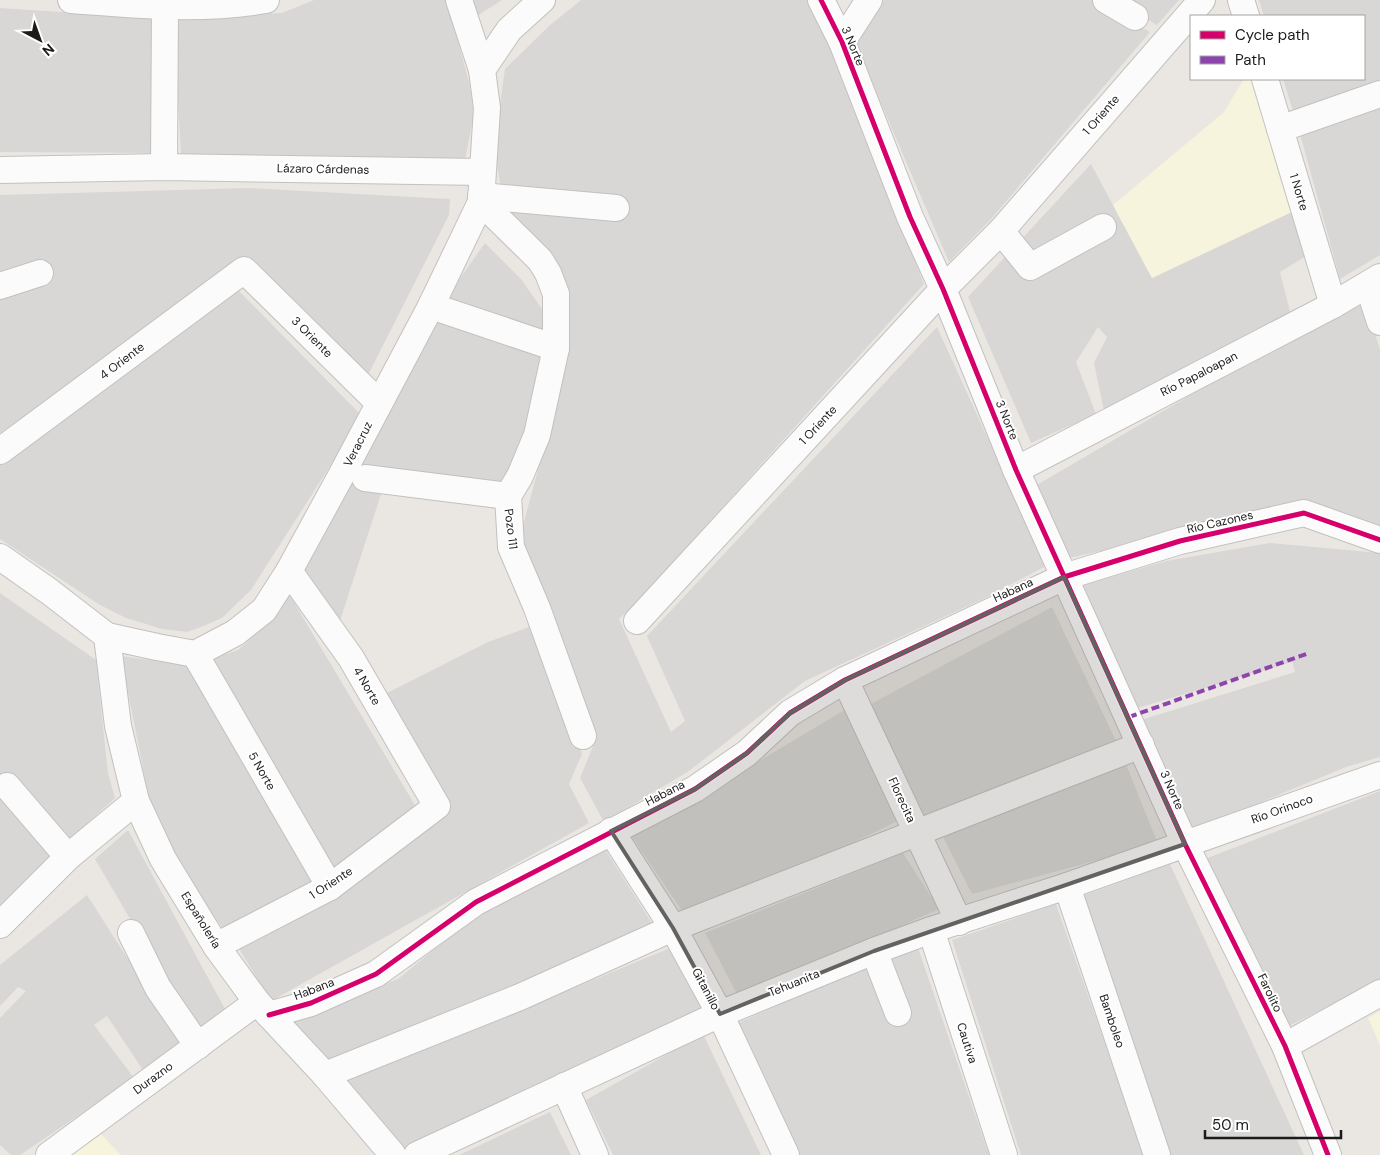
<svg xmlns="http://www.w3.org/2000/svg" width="1380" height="1155" font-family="'DM Sans',sans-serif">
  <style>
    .residential { fill: #d9d7d5 }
    .education { fill: #f6f4dc }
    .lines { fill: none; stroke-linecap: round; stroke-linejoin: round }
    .minor-casing { stroke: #c2c1bf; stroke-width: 28 }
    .minor { stroke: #fcfbfb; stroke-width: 26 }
    .quiet { stroke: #8e44ad; stroke-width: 4; stroke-dasharray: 8 4; stroke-linecap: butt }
    .cycleway-casing { stroke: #fff; stroke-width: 8 }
    .cycleway { stroke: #d6006c; stroke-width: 5 }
    .marked { fill: #636261; fill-opacity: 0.2; stroke: #636261; stroke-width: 4; stroke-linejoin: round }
    .labels { text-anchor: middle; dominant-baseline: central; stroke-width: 4; stroke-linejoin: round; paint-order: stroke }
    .street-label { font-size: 12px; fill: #1b1b1b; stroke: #fff }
  </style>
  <rect width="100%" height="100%" fill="#eae7e3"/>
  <!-- residential -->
  <g class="residential">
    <polygon points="314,0 447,0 470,86 474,114 465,160 181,156 174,18 282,13"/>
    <polygon points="473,0 502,0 477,16"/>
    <polygon points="581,0 808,0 837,58 924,284 638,601 619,619 671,732 685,721 647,636 937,327 1046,566 983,599 805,681 689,771 604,822 580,778 593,746 518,544 559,392 570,334 570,311 563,288 504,207 494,146 505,69 549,26"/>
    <polygon points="884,0 1092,0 1150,32 992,218 949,262 856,45"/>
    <polygon points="1115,0 1179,0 1157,25"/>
    <polygon points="1259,0 1380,0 1380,255 1340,279 1298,127 1283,79 1364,79 1364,16 1264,16"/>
    <polygon points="0,8 155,18 156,153 0,152"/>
    <polygon points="1091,164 1152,278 1298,209 1311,253 1280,272 1290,312 1117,408 1104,411 1094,363 1107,337 1098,327 1076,362 1096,414 1031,443 968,297"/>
    <polygon points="249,188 450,199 449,215 361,389 234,269 0,433 0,299 26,290 0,283 0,195"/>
    <polygon points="485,243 521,279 542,309 545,333 528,437 515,464 492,491 355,471 460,278"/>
    <polygon points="235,287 362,416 251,590 222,618 201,627 187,632 162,629 126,618 100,605 0,539 0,460"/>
    <polygon points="1365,303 1380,349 1380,533 1305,506 1069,558 1035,486 1259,355"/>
    <polygon points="351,482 383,488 337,630 301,573"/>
    <polygon points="1270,543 1380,553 1380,757 1346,767 1189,832 1141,720 1295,672 1292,662 1138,708 1079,586 1166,561"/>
    <polygon points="0,593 96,660 108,773 115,798 65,843 0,774"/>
    <polygon points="289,594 416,807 332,874 202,662 238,650 269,622"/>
    <polygon points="1052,607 1119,747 924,815 869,705"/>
    <polygon points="540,623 582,754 569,784 589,823 271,1001 236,944 335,893 449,810 385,694 488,642"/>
    <polygon points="121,656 186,665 316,882 225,932 155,830"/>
    <polygon points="846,709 900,820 689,921 632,837"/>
    <polygon points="1124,759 1158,844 972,894 937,825"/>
    <polygon points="1380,791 1380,980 1281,1030 1197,862"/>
    <polygon points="0,796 52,855 0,912"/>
    <polygon points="128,830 226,1011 197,1033 95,859"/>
    <polygon points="603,846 655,928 329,1067 290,1019 398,979 482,910"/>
    <polygon points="903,853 939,909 739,998 705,933"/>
    <polygon points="1170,864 1304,1155 1168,1155 1080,897"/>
    <polygon points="87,895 184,1047 143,1070 107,1016 94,1025 134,1078 20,1155 11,1155 0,1145 0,1018 26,991 18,987 0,1006 0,965"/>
    <polygon points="1056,904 1144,1155 1021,1155 952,940"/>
    <polygon points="917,945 989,1155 798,1155 733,1025"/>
    <polygon points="670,948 705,1009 393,1154 330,1083 446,1041"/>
    <polygon points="703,1034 761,1155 613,1155 586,1100"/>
    <polygon points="550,1112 571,1155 459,1155"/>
  </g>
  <!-- education -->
  <g class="education">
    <polygon points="1244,79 1254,79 1298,209 1152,278 1113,205 1224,112"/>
    <polygon points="1380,1011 1380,1045 1368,1018"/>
    <polygon points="97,1130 121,1155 63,1155"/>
  </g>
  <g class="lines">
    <defs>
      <g id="minor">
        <path d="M71,0C137,5 200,11 266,0"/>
        <polyline points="459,0 482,70"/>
        <polyline points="821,0 842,42 910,217 943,289 1016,470 1185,844 1285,1046 1328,1155"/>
        <polyline points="1106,0 1135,17"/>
        <polyline points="1241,0 1246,16"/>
        <polyline points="842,42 869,0"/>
        <polyline points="1265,79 1333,305"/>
        <polyline points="1280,129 1380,94"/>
        <polyline points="164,167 165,7"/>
        <polyline points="0,170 164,167 482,172"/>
        <polyline points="481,196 616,208"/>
        <polyline points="481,202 540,260 548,273 556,294 556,348 537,435 520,476 508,496 511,547 537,608 583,736"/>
        <polyline points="1001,231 1030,267 1103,227"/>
        <polyline points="1368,285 1380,322"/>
        <polyline points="0,286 40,273"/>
        <polyline points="431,306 556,348"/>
        <polyline points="0,451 244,270 379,403"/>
        <polyline points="1016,470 1333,305 1380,277"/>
        <polyline points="365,478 508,496"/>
        <polyline points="0,557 50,592 107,636 157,647 195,654 235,633 264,610 289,571 343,472 431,306 481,202 487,108 482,70 509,30 542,0"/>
        <polyline points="637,621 943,289 1001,231 1202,0"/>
        <polyline points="107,636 118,726 136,801 163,859 216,946 257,1002 325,1075 393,1155"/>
        <polyline points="195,654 330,887"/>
        <polyline points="845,680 959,922"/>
        <polyline points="7,786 68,857"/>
        <polyline points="611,831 673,928 720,1014 786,1155"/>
        <polyline points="1067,886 1157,1155"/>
        <polyline points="0,925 68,857 136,801"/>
        <polyline points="931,930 1004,1155"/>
        <polyline points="131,933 158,988 198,1046"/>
        <polyline points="216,946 330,887 437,806 351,658 289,571"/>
        <polyline points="874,951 898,1013"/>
        <polyline points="269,1015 311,1003 376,974 476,902 695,789 747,753 790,713 845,680 1064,577 1180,541 1304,513 1380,540"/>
        <polyline points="1285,1046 1380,993"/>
        <polyline points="325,1075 520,997 673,928 1141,745"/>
        <polyline points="564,1086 595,1155"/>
        <polyline points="49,1155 257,1002"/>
        <polyline points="417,1155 720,1014 874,951 931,930 1067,886 1380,775"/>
      </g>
    </defs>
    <!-- minor casing -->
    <use href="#minor" class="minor-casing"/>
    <!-- minor -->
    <use href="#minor" class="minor"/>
    <!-- quiet -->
    <polyline class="quiet" points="1129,717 1309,653"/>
    <defs>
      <g id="cycleway">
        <polyline points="821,0 842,42 910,217 943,289 1016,470 1185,844 1285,1046 1328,1155"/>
        <polyline points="269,1015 311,1003 376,974 476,902 695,789 747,753 790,713 845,680 1064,577 1180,541 1304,513 1380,540"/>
      </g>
    </defs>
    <!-- cycleway casing -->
    <use href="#cycleway" class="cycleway-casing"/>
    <!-- cycleway -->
    <use href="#cycleway" class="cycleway"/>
  </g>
  <!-- marked area -->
  <path class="marked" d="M1064,577L1185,844L874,951L720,1014L673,928L611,831L695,789L747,753L790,713L845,680Z"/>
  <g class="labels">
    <!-- street labels -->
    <g class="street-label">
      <text transform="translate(853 46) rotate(67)">3 Norte</text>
      <text transform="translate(1101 115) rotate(-49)">1 Oriente</text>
      <text transform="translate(323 169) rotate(1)">Lázaro Cárdenas</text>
      <text transform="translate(1299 192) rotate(73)">1 Norte</text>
      <text transform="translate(312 337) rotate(45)">3 Oriente</text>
      <text transform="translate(122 361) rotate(-37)">4 Oriente</text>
      <text transform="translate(1199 374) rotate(-27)">Río Papaloapan</text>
      <text transform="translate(1007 420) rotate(68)">3 Norte</text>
      <text transform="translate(818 425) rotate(-47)">1 Oriente</text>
      <text transform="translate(358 444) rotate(-63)">Veracruz</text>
      <text transform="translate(1220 522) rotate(-13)">Río Cazones</text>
      <text transform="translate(511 529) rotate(83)">Pozo 111</text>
      <text transform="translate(1013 590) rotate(-25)">Habana</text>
      <text transform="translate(367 686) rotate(60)">4 Norte</text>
      <text transform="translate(262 771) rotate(60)">5 Norte</text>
      <text transform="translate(1172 790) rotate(66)">3 Norte</text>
      <text transform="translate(665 793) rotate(-27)">Habana</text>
      <text transform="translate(902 800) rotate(65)">Florecita</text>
      <text transform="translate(1282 809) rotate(-20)">Río Orinoco</text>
      <text transform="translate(331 883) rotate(-33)">1 Oriente</text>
      <text transform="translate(201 920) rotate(58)">Españolería</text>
      <text transform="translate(794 983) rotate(-22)">Tehuanita</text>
      <text transform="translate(314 989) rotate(-21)">Habana</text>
      <text transform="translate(706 989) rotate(62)">Gitanillo</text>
      <text transform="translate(1270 993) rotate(64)">Farolito</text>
      <text transform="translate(1112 1021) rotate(71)">Bamboleo</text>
      <text transform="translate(967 1043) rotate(72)">Cautiva</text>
      <text transform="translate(153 1078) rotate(-36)">Durazno</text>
    </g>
  </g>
  <!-- legend -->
  <rect x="1190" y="15" width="175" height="65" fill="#ffffff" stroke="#a4a4a4"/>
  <rect x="1200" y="31" width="25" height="8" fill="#d6006c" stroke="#a4a4a4"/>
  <text x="1235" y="40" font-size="15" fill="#1b1b1b">Cycle path</text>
  <rect x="1200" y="56" width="25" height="8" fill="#8e44ad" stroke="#a4a4a4"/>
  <text x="1235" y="65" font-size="15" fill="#1b1b1b">Path</text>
  <!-- north arrow -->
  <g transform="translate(40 40) rotate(139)" stroke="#ffffff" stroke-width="4" paint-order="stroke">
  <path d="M0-4L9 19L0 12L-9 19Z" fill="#1b1b1b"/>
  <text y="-8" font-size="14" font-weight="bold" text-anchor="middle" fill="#1b1b1b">N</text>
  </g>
  <!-- scale -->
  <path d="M1205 1130v8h136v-8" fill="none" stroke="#1b1b1b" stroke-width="2.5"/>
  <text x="1212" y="1130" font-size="15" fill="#1b1b1b" stroke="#ffffff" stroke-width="4" paint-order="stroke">50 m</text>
</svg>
